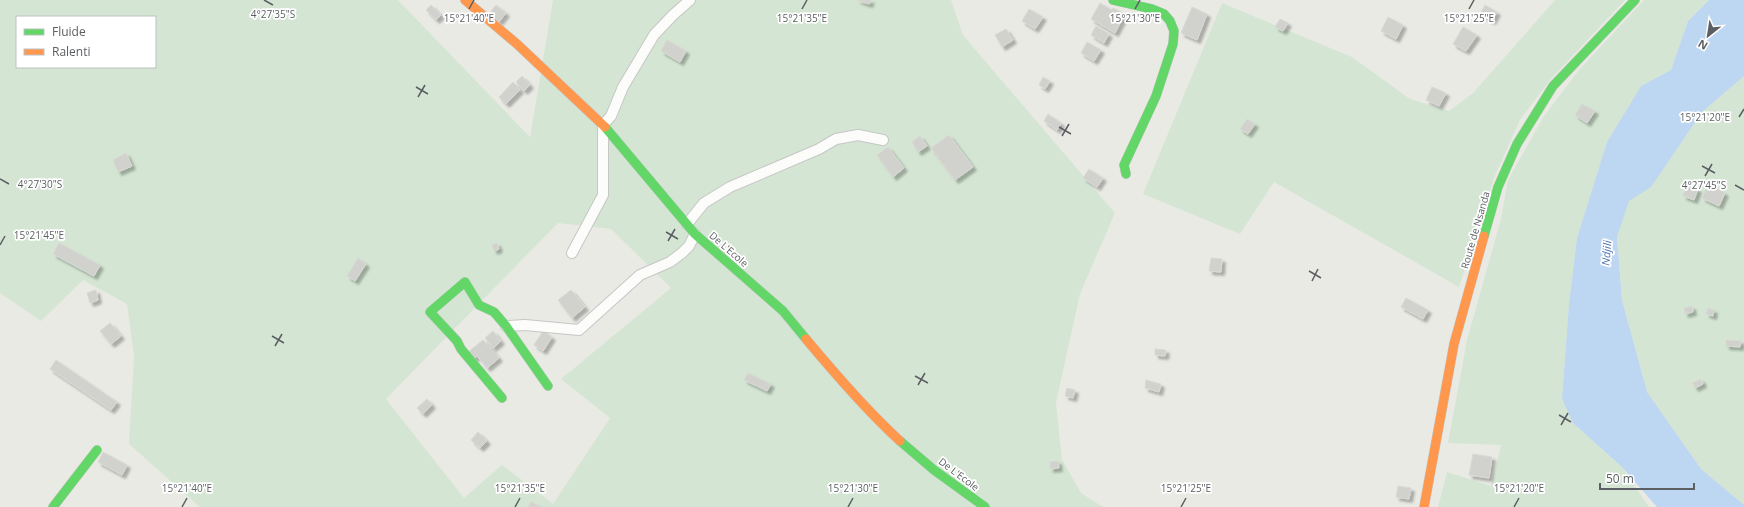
<svg xmlns="http://www.w3.org/2000/svg" width="1744" height="507" font-family="'Open Sans',sans-serif">
  <style>
    .green { fill: #d4e6d3; fill-rule: evenodd }
    .water { fill: #bdd6f1 }
    .building { fill: #d1d1ce; stroke: #d9d8d4; filter: url(#shadow) }
    .lines { fill: none; stroke-linecap: round; stroke-linejoin: round }
    .street-casing { stroke: #c6c6c6; stroke-width: 12 }
    .fast-casing { stroke: #c7c7c7; stroke-width: 10 }
    .slow-casing { stroke: #c7c7c7; stroke-width: 10 }
    .street { stroke: #fcfcfb; stroke-width: 10 }
    .fast { stroke: #63d668; stroke-width: 9 }
    .slow { stroke: #ff974d; stroke-width: 9 }
    .ticks { fill: none; stroke: #5b5e62; stroke-width: 1.5 }
    .labels { text-anchor: middle; dominant-baseline: central; stroke-width: 3.5; stroke-linejoin: round; paint-order: stroke }
    .street-label { font-size: 10px; fill: #5b5e62; stroke: #fff }
    .water-label { font-size: 11px; font-style: italic; fill: #4d74ae; stroke: #fff }
    .ticks-label { font-size: 10px; text-anchor: middle; fill: #5b5e62; stroke: #fff; stroke-width: 3.5; stroke-linejoin: round; paint-order: stroke }
  </style>
  <defs>
    <filter id="shadow"><feDropShadow dx="3.5" dy="3.5" stdDeviation="1" flood-color="#0004"/></filter>
  </defs>
  <rect width="100%" height="100%" fill="#eaeae5"/>
  <!-- green -->
  <g class="green">
    <path d="M0,0H398L530,137L553,0H951L963,35L1115,213L1080,294L1056,403L1062,459L1081,493L1103,507H200L129,444L134,356L127,304L83,280L41,321L0,293ZM17,17H155V67H17ZM558,223L611,229L671,288L561,379L610,418L553,504L502,465L464,498L386,399Z"/>
    <polygon points="1555,0 1625,0 1550,80 1520,120 1494,178 1459,287 1274,182 1240,234 1143,194 1222,3 1352,57 1410,99 1449,111 1473,93"/>
    <polygon points="1644,0 1709,0 1688,21 1671,70 1641,86 1607,142 1577,238 1569,304 1562,399 1573,423 1622,467 1649,507 1438,507 1447,472 1491,486 1501,445 1448,443 1467,340 1501,219 1508,180 1544,116 1579,70"/>
    <polygon points="1744,76 1744,505 1701,469 1647,392 1622,300 1617,237 1629,200 1651,186 1702,112"/>
  </g>
  <!-- water -->
  <polygon class="water" points="1709,0 1744,0 1744,76 1702,112 1651,187 1629,201 1617,237 1622,300 1647,392 1701,469 1744,505 1744,507 1657,507 1622,467 1573,423 1562,399 1569,304 1577,238 1607,142 1641,86 1671,70 1688,21"/>
  <!-- building -->
  <g class="building">
    <polygon points="857,0 871,0 869,4"/>
    <polygon points="1100,3 1112,10 1113,8 1125,14 1115,33 1091,19"/>
    <polygon points="431,5 441,15 436,20 426,10"/>
    <polygon points="496,5 506,13 499,22 489,14"/>
    <polygon points="1485,5 1497,12 1492,21 1480,14"/>
    <polygon points="1192,7 1207,14 1197,40 1181,33"/>
    <polygon points="1029,9 1043,17 1035,29 1022,21"/>
    <polygon points="1388,17 1403,25 1396,39 1381,31"/>
    <polygon points="1280,19 1288,23 1283,31 1275,27"/>
    <polygon points="1096,26 1109,34 1104,43 1091,35"/>
    <polygon points="1463,27 1477,35 1466,51 1453,44"/>
    <polygon points="1006,29 1013,40 1002,47 995,35"/>
    <polygon points="667,40 686,51 680,62 661,51"/>
    <polygon points="1087,42 1101,50 1094,61 1081,53"/>
    <polygon points="522,76 530,85 524,91 516,82"/>
    <polygon points="1043,77 1050,81 1045,89 1039,85"/>
    <polygon points="513,82 520,90 506,104 499,97"/>
    <polygon points="1432,87 1446,93 1439,106 1426,100"/>
    <polygon points="1582,104 1595,111 1587,123 1575,115"/>
    <polygon points="1048,114 1061,123 1057,130 1044,121"/>
    <polygon points="1247,119 1255,124 1248,134 1240,129"/>
    <polygon points="949,135 973,167 955,180 931,148"/>
    <polygon points="920,136 927,146 918,152 912,142"/>
    <polygon points="888,147 904,168 893,177 877,155"/>
    <polygon points="126,153 132,166 118,172 113,160"/>
    <polygon points="1089,169 1103,178 1097,187 1083,178"/>
    <polygon points="1709,184 1725,193 1719,206 1702,198"/>
    <polygon points="1686,185 1698,189 1694,200 1683,196"/>
    <polygon points="59,243 100,265 94,276 53,254"/>
    <polygon points="497,243 499,249 494,251 492,245"/>
    <polygon points="358,258 366,264 355,281 347,276"/>
    <polygon points="1211,258 1222,259 1221,272 1209,271"/>
    <polygon points="96,290 98,300 90,303 87,293"/>
    <polygon points="571,290 585,307 572,318 558,300"/>
    <polygon points="1406,298 1428,310 1423,319 1401,307"/>
    <polygon points="1692,306 1693,312 1685,314 1684,308"/>
    <polygon points="1708,308 1714,310 1713,316 1706,314"/>
    <polygon points="110,323 121,336 111,344 100,331"/>
    <polygon points="493,331 501,341 493,348 485,338"/>
    <polygon points="543,331 552,337 543,351 534,345"/>
    <polygon points="483,340 499,358 487,368 477,356 472,360 467,353"/>
    <polygon points="1726,340 1741,341 1740,347 1726,346"/>
    <polygon points="1155,349 1166,350 1165,356 1155,355"/>
    <polygon points="56,360 117,402 111,410 50,369"/>
    <polygon points="748,373 771,384 767,391 744,380"/>
    <polygon points="1701,379 1703,384 1695,388 1692,383"/>
    <polygon points="1146,380 1161,384 1159,392 1145,388"/>
    <polygon points="1067,388 1075,390 1073,398 1065,396"/>
    <polygon points="427,399 432,405 423,414 417,408"/>
    <polygon points="478,432 487,441 480,448 471,440"/>
    <polygon points="103,452 127,465 122,475 98,462"/>
    <polygon points="1473,454 1492,457 1489,478 1469,475"/>
    <polygon points="1058,461 1059,468 1050,469 1050,462"/>
    <polygon points="1398,486 1411,488 1409,499 1396,497"/>
    <polygon points="531,502 539,506 538,507 528,507"/>
  </g>
  <g class="lines">
    <defs>
      <g id="street">
        <polyline points="687,224 704,203 730,187 819,149 836,139 858,135 883,140"/>
        <polyline points="572,253 603,195 603,125 611,116 623,87 654,35 673,15 690,0"/>
        <polyline points="506,326 525,325 579,330 640,275 670,262 682,253 689,246 695,234"/>
      </g>
      <g id="fast">
        <polyline points="1113,0 1152,9 1164,14 1170,21 1174,31 1173,44 1156,96 1124,165 1126,174"/>
        <polyline points="605,127 695,234 783,311 806,339"/>
        <polyline points="1484,236 1498,187 1517,144 1553,86 1635,0"/>
        <polyline points="502,398 461,349 457,341 430,312 465,282 479,305 494,312 506,326 548,386"/>
        <polyline points="900,441 934,470 985,507"/>
        <polyline points="53,507 97,450"/>
      </g>
      <g id="slow">
        <polyline points="465,0 517,44 605,127"/>
        <path d="M806,339C836,375 866,410 900,441"/>
        <polyline points="1424,507 1454,344 1484,236"/>
      </g>
    </defs>
    <!-- street casing -->
    <use href="#street" class="street-casing"/>
    <!-- fast casing -->
    <use href="#fast" class="fast-casing"/>
    <!-- slow casing -->
    <use href="#slow" class="slow-casing"/>
    <!-- street -->
    <use href="#street" class="street"/>
    <!-- fast -->
    <use href="#fast" class="fast"/>
    <!-- slow -->
    <use href="#slow" class="slow"/>
  </g>
  <!-- ticks -->
  <path class="ticks" d="M264,0L273,5M469,9L474,0M802,9L807,0M1135,9L1140,0M1469,9L1474,0M416,87L428,94M418,97L425,85M1739,117L1744,109M1059,127L1071,134M1062,136L1069,124M1702,166L1715,173M1705,176L1712,164M0,179L9,184M1735,185L1744,190M666,232L678,239M668,241L675,229M0,245L5,236M1309,271L1321,278M1312,281L1318,269M272,336L284,343M275,346L282,334M915,376L928,383M918,385L925,373M1559,415L1571,422M1561,425L1568,413M182,507L187,498M515,507L520,498M848,507L853,498M1181,507L1186,498M1514,507L1519,498"/>
  <g class="labels">
    <!-- street labels -->
    <g class="street-label">
      <text transform="translate(1475 230) rotate(-74)">Route de Nsanda</text>
      <text transform="translate(729 249) rotate(41)">De L'Ecole</text>
      <text transform="translate(959 474) rotate(37)">De L'Ecole</text>
    </g>
    <!-- water labels -->
    <g class="water-label">
      <text transform="translate(1606 253) rotate(-85)">Ndjili</text>
    </g>
  </g>
  <g class="ticks-label">
    <text x="273" y="18">4°27'35"S</text>
    <text x="469" y="22">15°21'40"E</text>
    <text x="802" y="22">15°21'35"E</text>
    <text x="1135" y="22">15°21'30"E</text>
    <text x="1469" y="22">15°21'25"E</text>
    <text x="1705" y="121">15°21'20"E</text>
    <text x="40" y="188">4°27'30"S</text>
    <text x="1704" y="189">4°27'45"S</text>
    <text x="39" y="239">15°21'45"E</text>
    <text x="187" y="492">15°21'40"E</text>
    <text x="520" y="492">15°21'35"E</text>
    <text x="853" y="492">15°21'30"E</text>
    <text x="1186" y="492">15°21'25"E</text>
    <text x="1519" y="492">15°21'20"E</text>
  </g>
  <!-- legend -->
  <rect x="16" y="16" width="140" height="52" fill="#ffffff" stroke="#bdbfc0"/>
  <rect x="24" y="29" width="20" height="6" fill="#63d668" stroke="#bdbfc0"/>
  <text x="52" y="36" font-size="12" fill="#5b5e62">Fluide</text>
  <rect x="24" y="49" width="20" height="6" fill="#ff974d" stroke="#bdbfc0"/>
  <text x="52" y="56" font-size="12" fill="#5b5e62">Ralenti</text>
  <!-- north arrow -->
  <g transform="translate(1708 36) rotate(210)" stroke="#ffffff" stroke-width="3" paint-order="stroke">
  <path d="M0-3L7 15L0 10L-7 15Z" fill="#5b5e62"/>
  <text y="-6" font-size="11" font-weight="bold" text-anchor="middle" fill="#5b5e62">N</text>
  </g>
  <!-- scale -->
  <path d="M1600 483v6h94v-6" fill="none" stroke="#5b5e62" stroke-width="2"/>
  <text x="1606" y="483" font-size="12" fill="#5b5e62" stroke="#ffffff" stroke-width="3" paint-order="stroke">50 m</text>
</svg>
